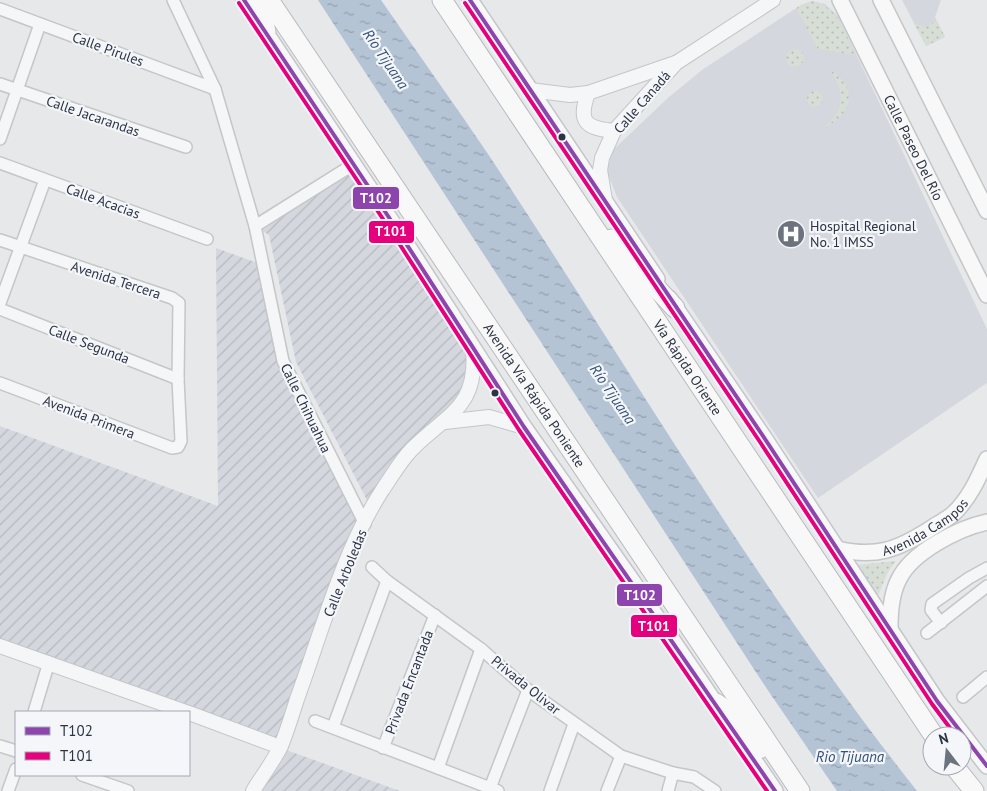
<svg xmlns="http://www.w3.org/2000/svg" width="987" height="791" font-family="'PT Sans',sans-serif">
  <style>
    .built { fill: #d4d7dd }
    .industrial { fill: url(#industrial-furrows) }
    .grass { fill: url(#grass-dots) }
    .water { fill: url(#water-ripples) }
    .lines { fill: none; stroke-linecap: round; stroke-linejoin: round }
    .minor-casing { stroke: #c4c6c8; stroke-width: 14 }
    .tertiary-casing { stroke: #c4c6c8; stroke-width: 16 }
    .secondary-casing { stroke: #c4c6c8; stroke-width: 18 }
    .trunk-casing { stroke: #b8bbbf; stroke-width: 21 }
    .minor { stroke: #f5f6f7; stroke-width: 11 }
    .tertiary { stroke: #f5f6f7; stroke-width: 14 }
    .secondary { stroke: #f8f8f8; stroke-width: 15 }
    .trunk { stroke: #f8f8f8; stroke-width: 19 }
    .bus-1-casing { stroke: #f4f6f9; stroke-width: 8 }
    .bus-2-casing { stroke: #f4f6f9; stroke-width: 8 }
    .bus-1 { stroke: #8e44ad; stroke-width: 4 }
    .bus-2 { stroke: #e5007d; stroke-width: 4 }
    .bus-dot { fill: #2b3445; stroke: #f4f6f9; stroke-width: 2 }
    .labels { text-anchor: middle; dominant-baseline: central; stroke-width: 4.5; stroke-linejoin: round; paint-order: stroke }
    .street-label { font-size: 14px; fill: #2b3445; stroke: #f4f6f9 }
    .poi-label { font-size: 14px; fill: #2b3445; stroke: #f4f6f9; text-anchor: start }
    .water-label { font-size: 15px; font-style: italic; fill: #34527a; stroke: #f4f6f9 }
    .line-badge { stroke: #f4f6f9; stroke-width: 2 }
    .badge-label { font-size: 14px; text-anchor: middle; font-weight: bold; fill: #fff }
  </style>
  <defs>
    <pattern id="industrial-furrows" width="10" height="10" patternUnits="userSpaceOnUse" patternTransform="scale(1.25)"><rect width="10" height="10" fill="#d4d7dd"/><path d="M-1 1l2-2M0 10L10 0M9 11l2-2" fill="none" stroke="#b6b9bf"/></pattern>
    <pattern id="grass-dots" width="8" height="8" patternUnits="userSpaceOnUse" patternTransform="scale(1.25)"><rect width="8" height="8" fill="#d6ded6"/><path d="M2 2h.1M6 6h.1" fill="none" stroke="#b8bfb9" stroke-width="1.8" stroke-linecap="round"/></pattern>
    <pattern id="water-ripples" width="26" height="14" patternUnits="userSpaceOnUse" patternTransform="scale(1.25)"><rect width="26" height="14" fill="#b4c4d5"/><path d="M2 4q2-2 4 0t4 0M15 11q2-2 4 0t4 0" fill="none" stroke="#93a0af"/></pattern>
  </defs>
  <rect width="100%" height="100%" fill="#e6e8ea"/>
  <!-- built -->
  <g class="built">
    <polygon points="902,0 941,0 935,17 945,37 926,46"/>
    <polygon points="812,1 825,4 838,16 987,329 987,383 818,498 617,197 608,174 608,166 614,149 669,97 702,70 801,5"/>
  </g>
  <!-- industrial -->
  <g class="industrial">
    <polygon points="354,164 473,349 472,385 412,450 372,510 296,362 269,235 255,226"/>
    <polygon points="216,248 263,265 283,361 365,524 280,747 0,646 0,426 218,506"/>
    <polygon points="278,747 400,791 251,791"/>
  </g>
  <!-- grass -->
  <g class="grass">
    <path d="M812,1C839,6 845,33 855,55L818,49L796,8Z"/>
    <polygon points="937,21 945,37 926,46 914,23 926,27"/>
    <circle cx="795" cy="58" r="9"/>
    <path d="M829,69C859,87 854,115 823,128C846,110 845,91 829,69Z"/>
    <circle cx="815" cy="99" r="8"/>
    <polygon points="896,561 888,572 877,598 855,565"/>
  </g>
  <!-- water -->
  <path class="water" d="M318,0H381C416,51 453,102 488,154C629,367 758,590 917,791H837L767,689Z"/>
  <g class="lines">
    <defs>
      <g id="minor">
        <polyline points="173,0 215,89 255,226 283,361 365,524"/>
        <polyline points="0,9 215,89"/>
        <polyline points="0,84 186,147"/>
        <polyline points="0,139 40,24"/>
        <polyline points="0,163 207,239"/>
        <polyline points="255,226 354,164"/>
        <polyline points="0,240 172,298 179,303 178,379 181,441 178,447 172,448 0,383"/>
        <polyline points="0,303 45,180"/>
        <polyline points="0,309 178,379"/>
        <polyline points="372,567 387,581 481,649 528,690 621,756 673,773 694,777 715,791"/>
        <polyline points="941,623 931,610 932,604 969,578 987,568"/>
        <polyline points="927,633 987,586"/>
        <polyline points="963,697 987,677"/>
        <polyline points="34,712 49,662"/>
        <polyline points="315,721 498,791"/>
        <polyline points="333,727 387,581"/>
        <polyline points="0,746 16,751"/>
        <polyline points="383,748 435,615"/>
        <polyline points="438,768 481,649"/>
        <polyline points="82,775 128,791"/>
        <polyline points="490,788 528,690"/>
        <polyline points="8,791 16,769"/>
        <polyline points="550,791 574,724"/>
        <polyline points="607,791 621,756"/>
        <polyline points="668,791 673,773"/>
      </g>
      <g id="tertiary">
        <polyline points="530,90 570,95 588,93 675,63"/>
        <path d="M588,93C578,122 585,128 614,131"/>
        <polyline points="605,200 600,170 602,158 614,131 676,63 773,0"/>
        <polyline points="445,422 489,417 524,427"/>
        <polyline points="0,646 186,712"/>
        <polyline points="189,713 280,747"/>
        <path d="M253,791C262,776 273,762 281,746C287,731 292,715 297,699C322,631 343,550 383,489C392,476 401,460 412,449C448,413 478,408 473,349"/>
      </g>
      <g id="secondary">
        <polyline points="244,0 400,234 524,427 633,582 775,791"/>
        <polyline points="470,0 657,279"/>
        <path id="s1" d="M840,0L987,295"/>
        <polyline points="881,0 987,211"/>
        <polyline points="669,298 765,439 937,701 987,766"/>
        <path id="s2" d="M837,549C876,558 897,550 930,529C937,524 946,520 953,514C969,499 978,479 987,459"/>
        <path d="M890,627C890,611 891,594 899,579C912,552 959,528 987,522"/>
      </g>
      <g id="trunk">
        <polyline points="255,0 262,14 266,32"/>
        <path id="s3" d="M269,0L800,791"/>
        <path id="s4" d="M442,0L934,736"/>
        <polyline points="611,239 675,308"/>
        <polyline points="716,703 730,713 759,749"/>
        <polyline points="954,766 974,791"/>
      </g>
    </defs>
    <!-- minor casing -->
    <use href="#minor" class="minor-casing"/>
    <!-- tertiary casing -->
    <use href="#tertiary" class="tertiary-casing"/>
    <!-- secondary casing -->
    <use href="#secondary" class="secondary-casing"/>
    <!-- trunk casing -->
    <use href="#trunk" class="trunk-casing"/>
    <!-- minor -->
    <use href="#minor" class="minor"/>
    <!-- tertiary -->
    <use href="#tertiary" class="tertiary"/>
    <!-- secondary -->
    <use href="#secondary" class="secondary"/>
    <!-- trunk -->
    <use href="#trunk" class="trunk"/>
    <defs>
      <g id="bus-1">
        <polyline points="244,0 400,234 524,427 775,791"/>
        <polyline points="470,0 765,439 937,701 987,766"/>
      </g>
      <g id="bus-2">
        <polyline points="239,3 395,237 519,430 767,791"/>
        <polyline points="465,3 760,442 932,704 956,736"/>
      </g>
    </defs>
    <!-- bus-1 casing -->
    <use href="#bus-1" class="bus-1-casing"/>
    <!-- bus-2 casing -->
    <use href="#bus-2" class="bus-2-casing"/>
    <!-- bus-1 -->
    <use href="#bus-1" class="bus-1"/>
    <!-- bus-2 -->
    <use href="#bus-2" class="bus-2"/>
  </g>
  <!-- icons -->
  <defs>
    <symbol id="hospital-disc" viewBox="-11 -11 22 22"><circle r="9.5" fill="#6c737f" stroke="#f4f6f9"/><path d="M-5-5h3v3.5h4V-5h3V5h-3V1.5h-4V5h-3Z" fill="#fff"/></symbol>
  </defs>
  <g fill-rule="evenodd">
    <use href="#hospital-disc" x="775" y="218" width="32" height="32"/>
  </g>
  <!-- markers -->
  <g class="bus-dot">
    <circle cx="562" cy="137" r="4.5"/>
    <circle cx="495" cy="393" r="4.5"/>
  </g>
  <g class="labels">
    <!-- street labels -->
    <g class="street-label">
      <text transform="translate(108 49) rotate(20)">Calle Pirules</text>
      <text transform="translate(642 102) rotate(-49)">Calle Canadá</text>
      <text transform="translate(93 116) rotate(19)">Calle Jacarandas</text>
      <text stroke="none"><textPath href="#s1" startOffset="165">Calle Paseo Del Río</textPath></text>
      <text transform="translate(103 201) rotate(20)">Calle Acacias</text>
      <text transform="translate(116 280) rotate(18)">Avenida Tercera</text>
      <text transform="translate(89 344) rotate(21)">Calle Segunda</text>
      <text stroke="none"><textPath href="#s4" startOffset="442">Vía Rápida Oriente</textPath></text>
      <text stroke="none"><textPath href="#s3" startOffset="476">Avenida Vía Rápida Poniente</textPath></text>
      <text transform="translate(306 408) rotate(64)">Calle Chihuahua</text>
      <text transform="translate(89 417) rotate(21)">Avenida Primera</text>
      <text stroke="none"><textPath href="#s2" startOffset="95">Avenida Campos</textPath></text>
      <text transform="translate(345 573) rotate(-68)">Calle Arboledas</text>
      <text transform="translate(409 682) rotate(-69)">Privada Encantada</text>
      <text transform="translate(526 685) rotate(39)">Privada Olivar</text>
    </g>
    <!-- poi labels -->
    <g class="poi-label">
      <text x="810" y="226">Hospital Regional<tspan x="810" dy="16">No. 1 IMSS</tspan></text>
    </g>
    <!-- water labels -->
    <g class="water-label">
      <text transform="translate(386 59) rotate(56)">Río Tijuana</text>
      <text transform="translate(613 394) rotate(56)">Río Tijuana</text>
      <text x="850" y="756">Rio Tijuana</text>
    </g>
  </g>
  <g class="line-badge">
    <rect x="352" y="186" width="48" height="24" rx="5" fill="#8e44ad"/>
    <rect x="368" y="220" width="47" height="24" rx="5" fill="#e5007d"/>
    <rect x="616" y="583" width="47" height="24" rx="5" fill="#8e44ad"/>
    <rect x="630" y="614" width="48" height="24" rx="5" fill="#e5007d"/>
  </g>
  <g class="badge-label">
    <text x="376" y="203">T102</text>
    <text x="391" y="236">T101</text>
    <text x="640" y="600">T102</text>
    <text x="654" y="631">T101</text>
  </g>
  <!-- legend -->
  <rect x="15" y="711" width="175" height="65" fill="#f4f6f9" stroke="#a4a8b1"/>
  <rect x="25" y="727" width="25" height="8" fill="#8e44ad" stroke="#a4a8b1"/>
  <text x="60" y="736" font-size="15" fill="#2b3445">T102</text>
  <rect x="25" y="752" width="25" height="8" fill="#e5007d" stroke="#a4a8b1"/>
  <text x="60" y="761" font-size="15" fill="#2b3445">T101</text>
  <!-- north arrow -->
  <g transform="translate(947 751) rotate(344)"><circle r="24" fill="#f4f6f9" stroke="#a4a8b1"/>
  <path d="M0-4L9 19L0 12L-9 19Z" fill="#6c737f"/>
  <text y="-8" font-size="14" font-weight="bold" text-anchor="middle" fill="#2b3445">N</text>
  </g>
</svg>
